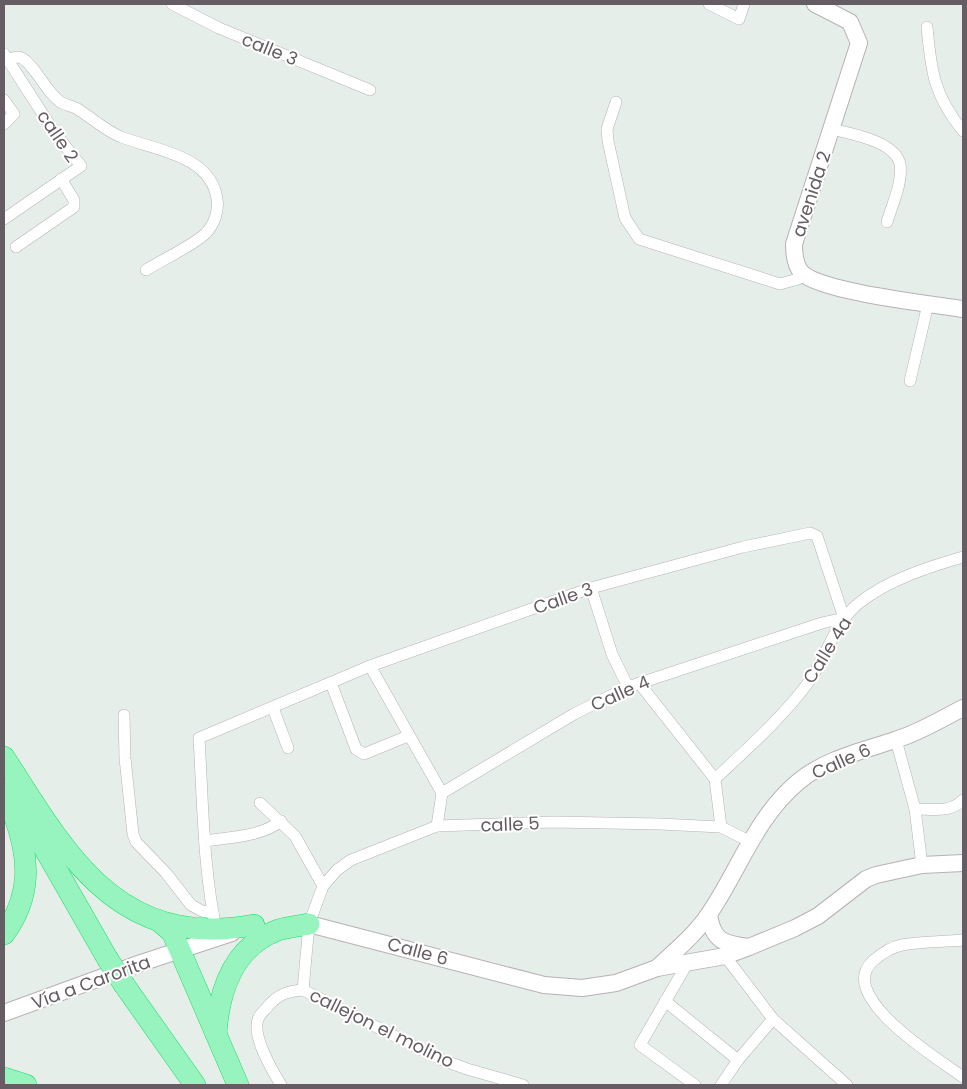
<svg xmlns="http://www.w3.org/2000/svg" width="967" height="1089" font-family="Poppins,sans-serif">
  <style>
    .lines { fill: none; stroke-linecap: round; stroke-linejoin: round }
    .street-casing { stroke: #b7b1b5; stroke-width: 12 }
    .secondary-casing { stroke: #b7b0b5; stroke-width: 18 }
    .highway-casing { stroke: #15df60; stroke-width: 22 }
    .street { stroke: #fff; stroke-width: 11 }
    .secondary { stroke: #fff; stroke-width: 16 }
    .highway { stroke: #97f4bf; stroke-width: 21 }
    .highway-bridge-casing { stroke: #15df60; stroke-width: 22; stroke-linecap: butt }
    .highway-bridge { stroke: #97f4bf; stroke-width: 21 }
    .labels { text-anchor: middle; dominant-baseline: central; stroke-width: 4; stroke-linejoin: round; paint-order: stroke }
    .street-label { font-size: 18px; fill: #655d63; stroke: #fff }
  </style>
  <rect width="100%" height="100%" fill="#e6eeea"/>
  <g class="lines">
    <defs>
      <g id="street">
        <polyline points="172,4 219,28 370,90"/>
        <polyline points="709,4 739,19 744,4"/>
        <path d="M927,27C931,71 934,96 963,131"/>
        <polyline points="4,54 55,133 81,166 4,219"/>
        <path d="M7,59C10,59 15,57 18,57C32,58 46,94 62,103C66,105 71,106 76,108C91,117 104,130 121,137C155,150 211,155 217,199C219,212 214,225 205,234C192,246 162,260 146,270"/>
        <polyline points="4,100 14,114 4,124"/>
        <polyline points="616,102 607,129 608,141 625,218 639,239 780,284 798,279 803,274"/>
        <path d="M832,129C851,134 895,141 900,164C903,182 892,205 887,222"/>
        <polyline points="16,247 74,207 74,200 61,179"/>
        <polyline points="910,381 928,304"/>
        <polyline points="591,588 612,654 628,687"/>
        <polyline points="331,683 356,749 364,754 408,736"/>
        <polyline points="639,683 715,779 721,827"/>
        <polyline points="273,708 288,748"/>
        <polyline points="124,715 125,758 133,834 136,842 166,873 191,905 202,911 213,913"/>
        <polyline points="896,740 915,809 922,865"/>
        <path d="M715,779C747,749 781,719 808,683C826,658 834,623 859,603C888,580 928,567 963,557"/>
        <polyline points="260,803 295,836 323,886"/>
        <path d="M915,809C933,809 950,813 963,800"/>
        <polyline points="437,826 442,793 574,714 628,687 822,623 844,618 817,536 810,533 743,547 591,588 370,666 442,793"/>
        <path d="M205,841C229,837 261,837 281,821"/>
        <path d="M217,933C203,870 203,803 199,738L370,666"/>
        <path d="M963,940C944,942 922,941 902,945C891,947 881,954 873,961C834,996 940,1060 963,1077"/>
        <polyline points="725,956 773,1019 847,1085"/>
        <polyline points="687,964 640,1045 695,1085"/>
        <polyline points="665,1001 738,1060"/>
        <path d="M281,1085C272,1070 250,1034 259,1017C261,1013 266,1009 269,1005C279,994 288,991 303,990"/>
        <polyline points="523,1085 467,1069 440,1059 303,990 309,924 323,886 337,870 351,860 437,826 554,822 660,824 721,827 751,842"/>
        <polyline points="721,1085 738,1060 773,1019"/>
      </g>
      <g id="secondary">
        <path d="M815,4L850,22L859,43L794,244C794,254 795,266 802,273C822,292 931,304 963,309"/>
        <path d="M709,915C713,941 724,944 748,947"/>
        <polyline points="298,925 309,924 544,985 582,988 616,983 657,968 725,956 749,947 795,928 818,916 866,879 876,875 922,865 963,863"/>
        <path d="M657,968C675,951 695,935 709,914C739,870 756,817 798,782C825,759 862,751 895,740C919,733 941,719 963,708"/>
        <polyline points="4,1013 141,963 232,933"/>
      </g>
      <g id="highway">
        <path d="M4,757C57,838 105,932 216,929C229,929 242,927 254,925"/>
        <polyline points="4,789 24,828"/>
        <polyline points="25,809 39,839 107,958"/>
        <polyline points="159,921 172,932 238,1085"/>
        <path d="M4,934C32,896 30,858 14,815"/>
        <polyline points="125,986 195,1085"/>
        <path d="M216,1034C219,990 233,947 278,930C288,927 299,926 309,924"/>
        <polyline points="4,1078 26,1085"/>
      </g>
    </defs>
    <!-- street casing -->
    <use href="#street" class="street-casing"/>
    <!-- secondary casing -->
    <use href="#secondary" class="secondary-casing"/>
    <!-- highway casing -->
    <use href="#highway" class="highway-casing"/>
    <!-- street -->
    <use href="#street" class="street"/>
    <!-- secondary -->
    <use href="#secondary" class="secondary"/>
    <!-- highway -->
    <use href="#highway" class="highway"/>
    <defs>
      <polyline id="highway-bridge" points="107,958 125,986"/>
    </defs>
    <!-- highway-bridge casing -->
    <use href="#highway-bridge" class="highway-bridge-casing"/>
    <!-- highway-bridge -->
    <use href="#highway-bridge" class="highway-bridge"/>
  </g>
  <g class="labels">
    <!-- street labels -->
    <g class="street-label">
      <text transform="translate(270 49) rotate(22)">calle 3</text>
      <text transform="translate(58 136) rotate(56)">calle 2</text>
      <text transform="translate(811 194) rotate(-72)">avenida 2</text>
      <text transform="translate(563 598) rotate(-19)">Calle 3</text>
      <text transform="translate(827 650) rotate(-58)">Calle 4a</text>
      <text transform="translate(620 693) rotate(-24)">Calle 4</text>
      <text transform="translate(841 761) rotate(-24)">Calle 6</text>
      <text transform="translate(510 824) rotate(-2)">calle 5</text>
      <text transform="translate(418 951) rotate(15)">Calle 6</text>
      <text transform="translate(91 982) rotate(-20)">Vía a Carorita</text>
      <text transform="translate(382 1028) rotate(26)">callejon el molino</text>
    </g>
  </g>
  <!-- border -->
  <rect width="967" height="1089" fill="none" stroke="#655d63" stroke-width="10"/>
</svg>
